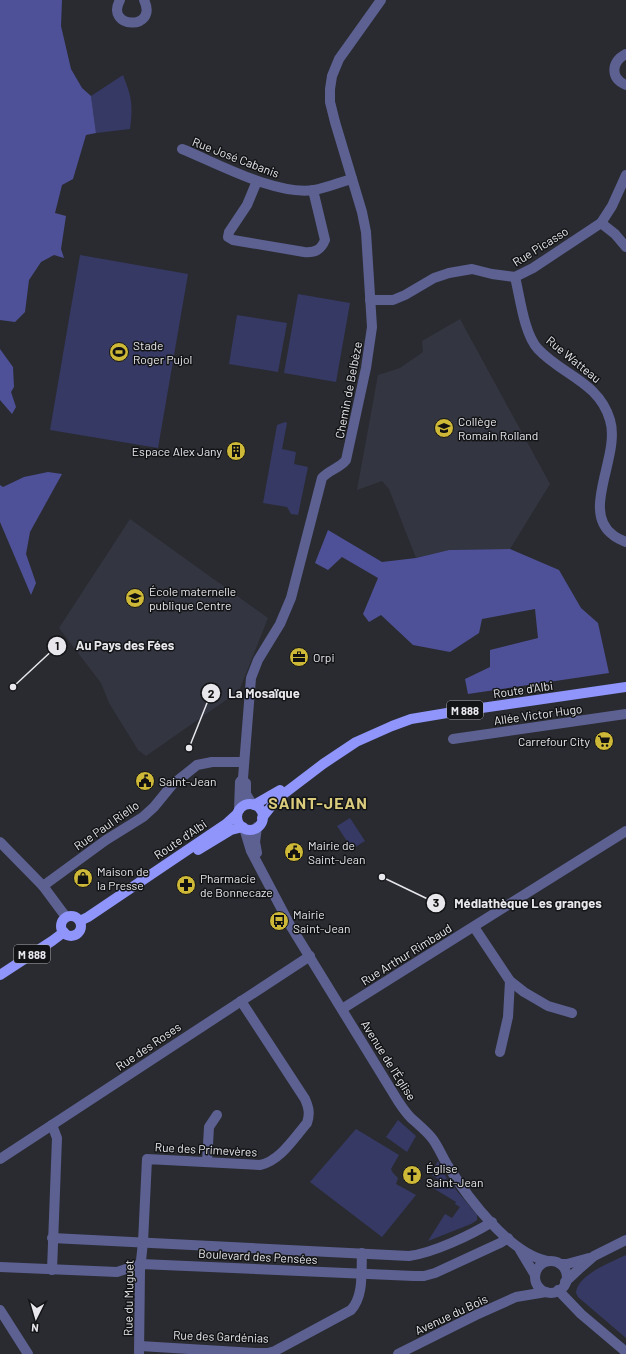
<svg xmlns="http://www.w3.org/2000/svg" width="626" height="1354" font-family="Barlow,sans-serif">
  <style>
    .built { fill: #333540 }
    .green { fill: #363963 }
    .forest { fill: #4e5197 }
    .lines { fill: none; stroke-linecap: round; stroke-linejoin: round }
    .minor { stroke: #5d6192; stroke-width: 10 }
    .major { stroke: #8f95fa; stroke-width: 10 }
    .labels { text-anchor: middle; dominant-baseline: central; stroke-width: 3; stroke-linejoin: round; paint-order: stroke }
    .shield { fill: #131416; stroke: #a7a8ac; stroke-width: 1 }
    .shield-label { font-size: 11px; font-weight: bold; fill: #e7e7ec }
    .street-label { font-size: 12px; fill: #e7e7ec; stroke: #131416 }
    .poi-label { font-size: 12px; fill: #e7e7ec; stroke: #131416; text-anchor: start }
    .district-label { font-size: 16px; font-weight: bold; letter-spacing: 1px; fill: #dacb7d; stroke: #131416 }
    .leader { fill: none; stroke: #e7e7ec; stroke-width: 1.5 }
    .callout-dot { fill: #e7e7ec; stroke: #131416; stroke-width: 1.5 }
    .mark-label { font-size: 12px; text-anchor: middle; font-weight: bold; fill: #111 }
    .callout-label { font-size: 13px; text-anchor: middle; font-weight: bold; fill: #e7e7ec; stroke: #131416; stroke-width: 3; stroke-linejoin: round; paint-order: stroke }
  </style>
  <rect width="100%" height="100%" fill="#2a2b31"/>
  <!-- built -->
  <g class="built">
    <polygon points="460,319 550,484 510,549 449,550 416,558 389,489 382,481 357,490 378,375 400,368 423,352 422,341"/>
    <polygon points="130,519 268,618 239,691 146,756 138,750 109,703 101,683 59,628"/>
  </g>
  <!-- green -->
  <g class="green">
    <path d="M123,75C132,98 133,105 130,129L96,133L91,96Z"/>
    <polygon points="80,255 188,274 158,448 50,430"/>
    <polygon points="298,294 350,303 336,382 284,373"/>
    <polygon points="237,315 287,323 278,372 229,364"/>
    <polygon points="285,422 287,423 282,449 296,452 294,464 308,467 298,515 291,514 287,507 263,503 277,425"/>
    <polygon points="350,818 365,841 352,849 337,826"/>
    <polygon points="398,1120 416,1136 407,1152 386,1137"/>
    <polygon points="356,1129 399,1155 391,1169 393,1173 398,1178 396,1184 416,1195 382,1237 310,1182"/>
    <polygon points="438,1161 447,1179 477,1215 477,1220 471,1224 428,1241 445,1214 452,1218 460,1207 455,1204 456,1202 433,1188 438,1179 430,1174"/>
    <path d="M626,1255V1338L578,1297L576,1293C577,1275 611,1262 626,1255Z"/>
  </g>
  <!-- forest -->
  <g class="forest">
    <polygon points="0,0 62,0 61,26 71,69 82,88 91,96 96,133 86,135 73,179 62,185 55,213 66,216 61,249 64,258 54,255 41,262 29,280 25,312 15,322 0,320"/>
    <polygon points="0,349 13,367 14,387 11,392 16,407 12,414 0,400"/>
    <polygon points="48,472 62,474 30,532 26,554 36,583 31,595 0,522 0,485 3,487 24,477"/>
    <polygon points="328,530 382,562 416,558 449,550 510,549 559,570 581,608 598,623 609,673 468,694 465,679 490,667 490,650 538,638 535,609 482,619 479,633 450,652 413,645 381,615 369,622 363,614 378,578 342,557 328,570 315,563"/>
  </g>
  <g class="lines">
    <!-- minor -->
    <g class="minor">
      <path d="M120,0C104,29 159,31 144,0"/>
      <path d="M626,54C611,62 610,78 626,85"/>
      <path d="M182,149C217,163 276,196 314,190C327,188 340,182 352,179"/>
      <path d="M257,181L247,205L229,232L228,237L233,240L304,252C315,253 321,250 325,240L313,190"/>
      <polyline points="601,223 615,234 626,247"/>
      <path d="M515,277C520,297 524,334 538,349C562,375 599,382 610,420C621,456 580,511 613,535C616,538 622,540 626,542"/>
      <polyline points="370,300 393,300 405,295 434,278 449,273 472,269 492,274 515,277 533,268 601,223 612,206 626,175"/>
      <polyline points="453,739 626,714"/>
      <polyline points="246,783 246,794 252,804"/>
      <path d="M239,810L240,782L243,778L251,678L258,660L280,624L291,598L322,478C329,470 340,468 346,460L366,368L372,327L366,232L362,212L335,122L330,102V89L332,76L339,59L381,0"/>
      <path d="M244,828L251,851L290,925L398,1101C402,1107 406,1113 411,1118C418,1124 425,1130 431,1137C438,1145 442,1157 448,1166C468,1198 509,1253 547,1261"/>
      <polyline points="0,842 43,886 66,917"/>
      <polyline points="257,853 255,842 257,827"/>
      <polyline points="43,886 106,840 143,817 154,807 172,785 197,765 212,762 244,762"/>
      <polyline points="474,927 510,981 524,992 548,1006 572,1013"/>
      <polyline points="342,1009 626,831"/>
      <polyline points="500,1052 508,1017 510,981"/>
      <polyline points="0,1159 310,956"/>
      <polyline points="207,1162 209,1127 217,1115"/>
      <path d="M52,1238L409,1256C433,1253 471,1235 492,1222"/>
      <polyline points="520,1250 535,1275"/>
      <circle cx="551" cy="1277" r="16"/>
      <polyline points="560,1264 567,1264 589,1258"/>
      <polyline points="0,1267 117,1272 141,1264 414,1276 424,1276 435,1273 500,1243 508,1238"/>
      <polyline points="52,1270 57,1138 52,1125"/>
      <polyline points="565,1282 579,1269 594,1256 626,1240"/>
      <polyline points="558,1290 581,1314 626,1352"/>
      <polyline points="0,1310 28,1354"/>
      <path d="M140,1346L255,1353H268L275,1351L351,1310C364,1296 361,1272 362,1253"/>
      <path d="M139,1354L140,1270L143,1242L147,1159L260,1165C280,1161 294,1138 307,1123C310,1114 309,1108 305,1099L241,1001"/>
      <polyline points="398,1354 476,1315 516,1297 546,1292"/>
    </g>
    <!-- major -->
    <g class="major">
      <circle cx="250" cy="817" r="13"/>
      <polyline points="254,805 280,790"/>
      <polyline points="262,818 277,799 323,764 356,742 392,726 411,719 447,713 626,687"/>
      <polyline points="198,850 231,830 243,827"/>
      <circle cx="71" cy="926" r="10"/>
      <polyline points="80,921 88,917 226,824 237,814"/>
      <polyline points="0,975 52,941 64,932"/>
    </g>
  </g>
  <!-- icons -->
  <defs>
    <symbol id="stadium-disc" viewBox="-11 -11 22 22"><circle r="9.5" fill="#ceb837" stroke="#131416"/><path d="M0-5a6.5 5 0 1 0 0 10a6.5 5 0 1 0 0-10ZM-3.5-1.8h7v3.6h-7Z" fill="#111"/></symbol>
    <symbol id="school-disc" viewBox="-11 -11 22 22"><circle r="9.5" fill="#ceb837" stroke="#131416"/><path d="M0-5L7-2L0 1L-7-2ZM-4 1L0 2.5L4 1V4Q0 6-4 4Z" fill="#111"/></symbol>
    <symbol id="building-disc" viewBox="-11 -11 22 22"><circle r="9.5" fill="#ceb837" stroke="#131416"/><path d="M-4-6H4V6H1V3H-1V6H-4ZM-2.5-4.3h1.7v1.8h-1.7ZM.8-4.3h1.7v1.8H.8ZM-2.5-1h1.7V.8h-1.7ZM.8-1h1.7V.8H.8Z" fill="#111"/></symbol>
    <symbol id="office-disc" viewBox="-11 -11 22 22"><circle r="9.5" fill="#ceb837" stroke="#131416"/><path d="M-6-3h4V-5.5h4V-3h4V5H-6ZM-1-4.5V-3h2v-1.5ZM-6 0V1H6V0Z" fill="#111"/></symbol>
    <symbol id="supermarket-disc" viewBox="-11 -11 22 22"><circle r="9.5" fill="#ceb837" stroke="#131416"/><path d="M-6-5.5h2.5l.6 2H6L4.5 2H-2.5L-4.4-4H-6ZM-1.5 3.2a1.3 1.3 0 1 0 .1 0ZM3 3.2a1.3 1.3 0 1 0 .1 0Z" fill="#111"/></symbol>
    <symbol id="civic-disc" viewBox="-11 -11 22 22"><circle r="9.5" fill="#ceb837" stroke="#131416"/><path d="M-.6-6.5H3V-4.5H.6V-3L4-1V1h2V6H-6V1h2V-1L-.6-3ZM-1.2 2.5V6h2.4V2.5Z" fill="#111"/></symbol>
    <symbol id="shop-disc" viewBox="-11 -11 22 22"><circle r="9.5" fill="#ceb837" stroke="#131416"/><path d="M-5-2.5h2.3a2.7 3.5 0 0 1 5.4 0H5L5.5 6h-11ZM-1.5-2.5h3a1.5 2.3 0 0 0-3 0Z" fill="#111"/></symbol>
    <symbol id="pharmacy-disc" viewBox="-11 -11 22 22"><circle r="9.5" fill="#ceb837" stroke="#131416"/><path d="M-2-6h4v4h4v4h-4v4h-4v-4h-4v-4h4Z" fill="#111"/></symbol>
    <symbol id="bus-disc" viewBox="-11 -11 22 22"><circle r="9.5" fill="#ceb837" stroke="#131416"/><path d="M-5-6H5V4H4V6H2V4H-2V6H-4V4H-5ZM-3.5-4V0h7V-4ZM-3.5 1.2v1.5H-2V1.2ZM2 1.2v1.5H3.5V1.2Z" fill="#111"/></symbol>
    <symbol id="church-disc" viewBox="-11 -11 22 22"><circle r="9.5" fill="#ceb837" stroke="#131416"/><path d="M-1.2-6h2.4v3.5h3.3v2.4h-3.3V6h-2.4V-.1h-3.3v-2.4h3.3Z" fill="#111"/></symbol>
  </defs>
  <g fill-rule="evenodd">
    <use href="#stadium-disc" x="108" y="341" width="22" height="22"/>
    <use href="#school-disc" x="433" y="417" width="22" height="22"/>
    <use href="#building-disc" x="225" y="440" width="22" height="22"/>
    <use href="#school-disc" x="124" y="587" width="22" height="22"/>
    <use href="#office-disc" x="288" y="646" width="22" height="22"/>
    <use href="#supermarket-disc" x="593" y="730" width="22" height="22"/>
    <use href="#civic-disc" x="134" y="770" width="22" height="22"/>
    <use href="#civic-disc" x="283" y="841" width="22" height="22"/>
    <use href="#shop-disc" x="72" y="867" width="22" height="22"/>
    <use href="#pharmacy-disc" x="175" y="874" width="22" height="22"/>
    <use href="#bus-disc" x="268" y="910" width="22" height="22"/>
    <use href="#church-disc" x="401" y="1164" width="22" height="22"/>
  </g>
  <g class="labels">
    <!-- shield labels -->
    <g class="shield">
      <rect x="447" y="701" width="36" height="18" rx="3"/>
      <rect x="14" y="945" width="36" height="18" rx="3"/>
    </g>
    <g class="shield-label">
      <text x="465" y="710">M 888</text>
      <text x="32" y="954">M 888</text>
    </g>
    <!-- street labels -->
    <g class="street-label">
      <text transform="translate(236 157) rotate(21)">Rue José Cabanis</text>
      <text transform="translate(540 246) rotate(-32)">Rue Picasso</text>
      <text transform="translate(574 359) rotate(39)">Rue Watteau</text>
      <text transform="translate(348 390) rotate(-79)">Chemin de Belbèze</text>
      <text transform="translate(523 689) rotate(-8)">Route d'Albi</text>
      <text transform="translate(538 714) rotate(-8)">Allée Victor Hugo</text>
      <text transform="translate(106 825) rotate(-35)">Rue Paul Riello</text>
      <text transform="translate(180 839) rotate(-34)">Route d'Albi</text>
      <text transform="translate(406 954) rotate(-32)">Rue Arthur Rimbaud</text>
      <text transform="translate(148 1046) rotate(-34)">Rue des Roses</text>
      <text transform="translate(389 1060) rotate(58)">Avenue de l'Église</text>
      <text transform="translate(206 1149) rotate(3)">Rue des Primevères</text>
      <text transform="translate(258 1256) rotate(3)">Boulevard des Pensées</text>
      <text transform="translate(128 1298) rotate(-89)">Rue du Muguet</text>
      <text transform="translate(451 1314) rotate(-25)">Avenue du Bois</text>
      <text transform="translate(221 1336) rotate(2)">Rue des Gardénias</text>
    </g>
    <!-- poi labels -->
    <g class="poi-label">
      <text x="133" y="345">Stade<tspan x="133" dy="14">Roger Pujol</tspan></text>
      <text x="458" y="421">Collège<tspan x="458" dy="14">Romain Rolland</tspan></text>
      <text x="222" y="451" text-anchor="end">Espace Alex Jany</text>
      <text x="149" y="591">École maternelle<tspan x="149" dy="14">publique Centre</tspan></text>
      <text x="313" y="657">Orpi</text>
      <text x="590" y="741" text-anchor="end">Carrefour City</text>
      <text x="159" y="781">Saint-Jean</text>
      <text x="308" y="845">Mairie de<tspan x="308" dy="14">Saint-Jean</tspan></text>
      <text x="97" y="871">Maison de<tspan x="97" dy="14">la Presse</tspan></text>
      <text x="200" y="878">Pharmacie<tspan x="200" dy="14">de Bonnecaze</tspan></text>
      <text x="293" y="914">Mairie<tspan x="293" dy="14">Saint-Jean</tspan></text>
      <text x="426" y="1168">Église<tspan x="426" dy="14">Saint-Jean</tspan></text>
    </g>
    <!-- district labels -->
    <g class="district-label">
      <text x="318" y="802">SAINT-JEAN</text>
    </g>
  </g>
  <!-- callouts -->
  <path class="leader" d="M13 687L57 646M189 748L211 693M382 877L436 903"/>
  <g class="callout-dot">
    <circle cx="13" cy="687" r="4"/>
    <circle cx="189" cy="748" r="4"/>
    <circle cx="382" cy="877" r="4"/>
    <circle cx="57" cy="646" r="10"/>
    <circle cx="211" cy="693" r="10"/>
    <circle cx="436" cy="903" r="10"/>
  </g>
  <g class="mark-label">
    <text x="57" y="650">1</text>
    <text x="211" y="698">2</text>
    <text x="436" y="907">3</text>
  </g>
  <g class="callout-label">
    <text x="125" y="650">Au Pays des Fées</text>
    <text x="264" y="698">La Mosaïque</text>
    <text x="528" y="908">Médiathèque Les granges</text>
  </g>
  <!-- north arrow -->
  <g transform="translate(36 1318) rotate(185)" stroke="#131416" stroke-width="3" paint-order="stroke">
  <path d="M0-3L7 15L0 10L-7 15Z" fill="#e7e7ec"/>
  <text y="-6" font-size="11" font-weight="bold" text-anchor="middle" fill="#e7e7ec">N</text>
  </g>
</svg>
